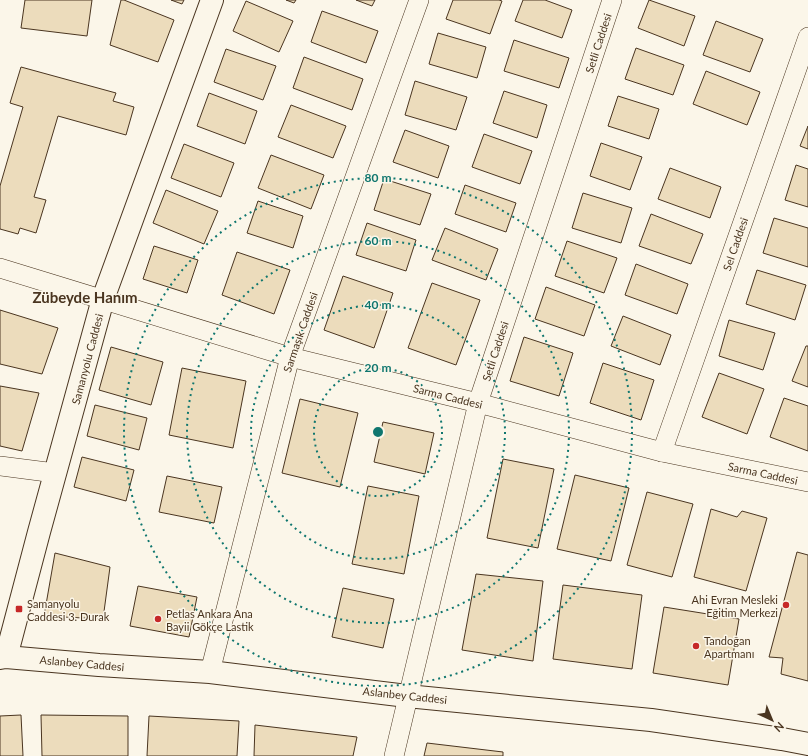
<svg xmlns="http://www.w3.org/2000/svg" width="808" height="756" font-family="Lato,sans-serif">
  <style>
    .building { fill: #ecdcbc; stroke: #4a3520 }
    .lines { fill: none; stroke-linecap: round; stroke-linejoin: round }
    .street-casing { stroke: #4a3520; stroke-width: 20 }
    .secondary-casing { stroke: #4a3520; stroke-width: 24 }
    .street { stroke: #fbf6e9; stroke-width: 19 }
    .secondary { stroke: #fbf6e9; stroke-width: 22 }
    .ring { fill: none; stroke: #0f766e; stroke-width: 2; stroke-dasharray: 2 4 }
    .poi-dot { fill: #c62828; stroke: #fbf6e9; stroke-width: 1.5 }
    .labels { text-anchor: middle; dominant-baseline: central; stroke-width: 3; stroke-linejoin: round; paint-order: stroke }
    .street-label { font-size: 11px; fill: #4a3520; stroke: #fbf6e9 }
    .poi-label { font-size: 11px; fill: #4a3520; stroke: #fbf6e9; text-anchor: start }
    .district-label { font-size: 15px; font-weight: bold; fill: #4a3520; stroke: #fbf6e9 }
    .centre { fill: #0f766e; stroke: #fbf6e9; stroke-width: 2 }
    .ring-label { font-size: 12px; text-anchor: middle; font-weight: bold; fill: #0f766e; stroke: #fbf6e9; stroke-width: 3; stroke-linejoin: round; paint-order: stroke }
  </style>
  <rect width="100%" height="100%" fill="#fbf6e9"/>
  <!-- building -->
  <g class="building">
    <polygon points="25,0 92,0 87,36 21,28"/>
    <polygon points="121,0 124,0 174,20 158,62 110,45"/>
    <polygon points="171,0 184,0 182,4"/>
    <polygon points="286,0 296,0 294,3"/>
    <polygon points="356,0 375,0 372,6"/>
    <polygon points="453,0 499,0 502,1 490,34 446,19"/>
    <polygon points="523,0 545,0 572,10 562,38 515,21"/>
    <polygon points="649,0 695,16 684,46 638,28"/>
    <polygon points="246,1 293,21 279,52 233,31"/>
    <polygon points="322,11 378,31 366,63 311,42"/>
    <polygon points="716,21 763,39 750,72 703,55"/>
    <polygon points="438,33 486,47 477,78 429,64"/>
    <polygon points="514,40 569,58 559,88 504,71"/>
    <polygon points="636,48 684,65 673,95 625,79"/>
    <polygon points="226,49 276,66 263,100 214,82"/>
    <polygon points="304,57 363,79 352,110 293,88"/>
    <polygon points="21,67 116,93 113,101 134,107 126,135 58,116 34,197 46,200 36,233 20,228 18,234 0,229 0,186 23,107 10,103"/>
    <polygon points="706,71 760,92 747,125 693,104"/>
    <polygon points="415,81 467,97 456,130 405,115"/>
    <polygon points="504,91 547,105 537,138 493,123"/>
    <polygon points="209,93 257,111 245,144 197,126"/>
    <polygon points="618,96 659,109 649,139 608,126"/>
    <polygon points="291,105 346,126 333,158 278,137"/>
    <polygon points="808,126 808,149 800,146"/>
    <polygon points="405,130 449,146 438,178 393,162"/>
    <polygon points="484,134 532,151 520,184 472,167"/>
    <polygon points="601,143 642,157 630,190 590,176"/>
    <polygon points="184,144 234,163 221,197 171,178"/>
    <polygon points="271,155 324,175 311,209 258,188"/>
    <polygon points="796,165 808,169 808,207 785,200"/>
    <polygon points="670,168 721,187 710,218 658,199"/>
    <polygon points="384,179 431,194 420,225 374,210"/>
    <polygon points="465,185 516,203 506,232 455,214"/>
    <polygon points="166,190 218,211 204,244 153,223"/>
    <polygon points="583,193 632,208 621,243 572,228"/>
    <polygon points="258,201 303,216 293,248 247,233"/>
    <polygon points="651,214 703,234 691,264 639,246"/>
    <polygon points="774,218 808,228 808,267 763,253"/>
    <polygon points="367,223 416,240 406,271 356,255"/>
    <polygon points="445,228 498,249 486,280 432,260"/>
    <polygon points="567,241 617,258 604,293 555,276"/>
    <polygon points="154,246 198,260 187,293 143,279"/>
    <polygon points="237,252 290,270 274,314 222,295"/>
    <polygon points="636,264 688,284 677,314 625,295"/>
    <polygon points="757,270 806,285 795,320 746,304"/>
    <polygon points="343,276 393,293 374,348 324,330"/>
    <polygon points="432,283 480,300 456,365 408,348"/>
    <polygon points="546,287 595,305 584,336 535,319"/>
    <polygon points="0,310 58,328 42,374 0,364"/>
    <polygon points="623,316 671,335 660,365 611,346"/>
    <polygon points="729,320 775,333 763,370 719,356"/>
    <polygon points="524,337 573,353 559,396 510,381"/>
    <polygon points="806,346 808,346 808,387 792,381"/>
    <polygon points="111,347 163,362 151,405 99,390"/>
    <polygon points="603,363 654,380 641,420 590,403"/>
    <polygon points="182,368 246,381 233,448 169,435"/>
    <polygon points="719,373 764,389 747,434 702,417"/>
    <polygon points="0,386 39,393 22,451 0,446"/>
    <polygon points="784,398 808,406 808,451 770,437"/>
    <polygon points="300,399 358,413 340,487 282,473"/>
    <polygon points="95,405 147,418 139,450 87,436"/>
    <polygon points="383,422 434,433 425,474 374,462"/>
    <polygon points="82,457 134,470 126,501 74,487"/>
    <polygon points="503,459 554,469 538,548 487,538"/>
    <polygon points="575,475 629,488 611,561 557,549"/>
    <polygon points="167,476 222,487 214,523 159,512"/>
    <polygon points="368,486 419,496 404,574 352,564"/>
    <polygon points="647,492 693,504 672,577 627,565"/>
    <polygon points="711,509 737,517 742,511 767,518 746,591 694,577"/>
    <polygon points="797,552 808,555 808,681 781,674 783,658 769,657"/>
    <polygon points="55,553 110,567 103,619 44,616"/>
    <polygon points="476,574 543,581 533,661 462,650"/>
    <polygon points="563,585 642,595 632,669 553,659"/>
    <polygon points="138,586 197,597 189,637 130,626"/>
    <polygon points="343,588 394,599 383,648 332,637"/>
    <polygon points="664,607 739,619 728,685 653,673"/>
    <polygon points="21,715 23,756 0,756 0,716"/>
    <polygon points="41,715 128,716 128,756 42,756"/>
    <polygon points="149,716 239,721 237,756 147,756"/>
    <polygon points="255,725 357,737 353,756 254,756"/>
    <polygon points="427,743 503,752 503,756 424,756"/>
  </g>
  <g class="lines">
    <defs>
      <g id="street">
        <polyline points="0,268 290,357 478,403 662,452 808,482"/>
        <polyline points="662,452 808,37"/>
        <polyline points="0,466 55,473"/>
        <polyline points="210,672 290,357 419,0"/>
        <polyline points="394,756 478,403 612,0"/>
      </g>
      <g id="secondary">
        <polyline points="6,657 39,532 103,299 212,0"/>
        <polyline points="0,658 6,657 99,665 210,672 407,696 651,720 782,739 808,744"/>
      </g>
    </defs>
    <!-- street casing -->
    <use href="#street" class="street-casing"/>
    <!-- secondary casing -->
    <use href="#secondary" class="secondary-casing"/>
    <!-- street -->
    <use href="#street" class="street"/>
    <!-- secondary -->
    <use href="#secondary" class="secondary"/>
  </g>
  <!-- distance rings -->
  <g class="ring">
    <circle cx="378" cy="432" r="64"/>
    <circle cx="378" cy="432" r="127"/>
    <circle cx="378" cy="432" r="191"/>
    <circle cx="378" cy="432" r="254"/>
  </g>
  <!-- markers -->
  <g class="poi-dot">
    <circle cx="786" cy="605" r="4"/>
    <rect x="15" y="605" width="8" height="8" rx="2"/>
    <circle cx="158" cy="619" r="4"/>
    <circle cx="696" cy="646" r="4"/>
  </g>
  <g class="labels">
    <!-- street labels -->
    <g class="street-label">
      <text transform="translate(598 43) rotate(-72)">Setli Caddesi</text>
      <text transform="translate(735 244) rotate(-71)">Sel Caddesi</text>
      <text transform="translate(300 332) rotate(-71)">Sarmaşık Caddesi</text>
      <text transform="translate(495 351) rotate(-72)">Setli Caddesi</text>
      <text transform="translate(87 359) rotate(-75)">Samanyolu Caddesi</text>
      <text transform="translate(448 396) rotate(14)">Sarma Caddesi</text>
      <text transform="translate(763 473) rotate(12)">Sarma Caddesi</text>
      <text transform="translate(82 663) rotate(5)">Aslanbey Caddesi</text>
      <text transform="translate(405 695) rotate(6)">Aslanbey Caddesi</text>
    </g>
    <!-- poi labels -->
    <g class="poi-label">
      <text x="778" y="599" text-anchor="end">Ahi Evran Mesleki<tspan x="778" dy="13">Eğitim Merkezi</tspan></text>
      <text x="27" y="603">Samanyolu<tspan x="27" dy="13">Caddesi 3. Durak</tspan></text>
      <text x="166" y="613">Petlas Ankara Ana<tspan x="166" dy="13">Bayii Gökçe Lastik</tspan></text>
      <text x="704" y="640">Tandoğan<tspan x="704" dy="13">Apartmanı</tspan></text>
    </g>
    <!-- district labels -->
    <g class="district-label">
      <text x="85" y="297">Zübeyde Hanım</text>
    </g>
  </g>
  <circle cx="378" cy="432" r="6" class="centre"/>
  <g class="ring-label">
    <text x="378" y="182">80 m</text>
    <text x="378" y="245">60 m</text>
    <text x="378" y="309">40 m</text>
    <text x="378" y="372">20 m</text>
  </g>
  <!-- north arrow -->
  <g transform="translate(772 720) rotate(136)" stroke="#fbf6e9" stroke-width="3" paint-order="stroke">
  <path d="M0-3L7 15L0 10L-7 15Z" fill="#4a3520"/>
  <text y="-6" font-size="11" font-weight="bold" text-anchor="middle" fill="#4a3520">N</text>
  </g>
</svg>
